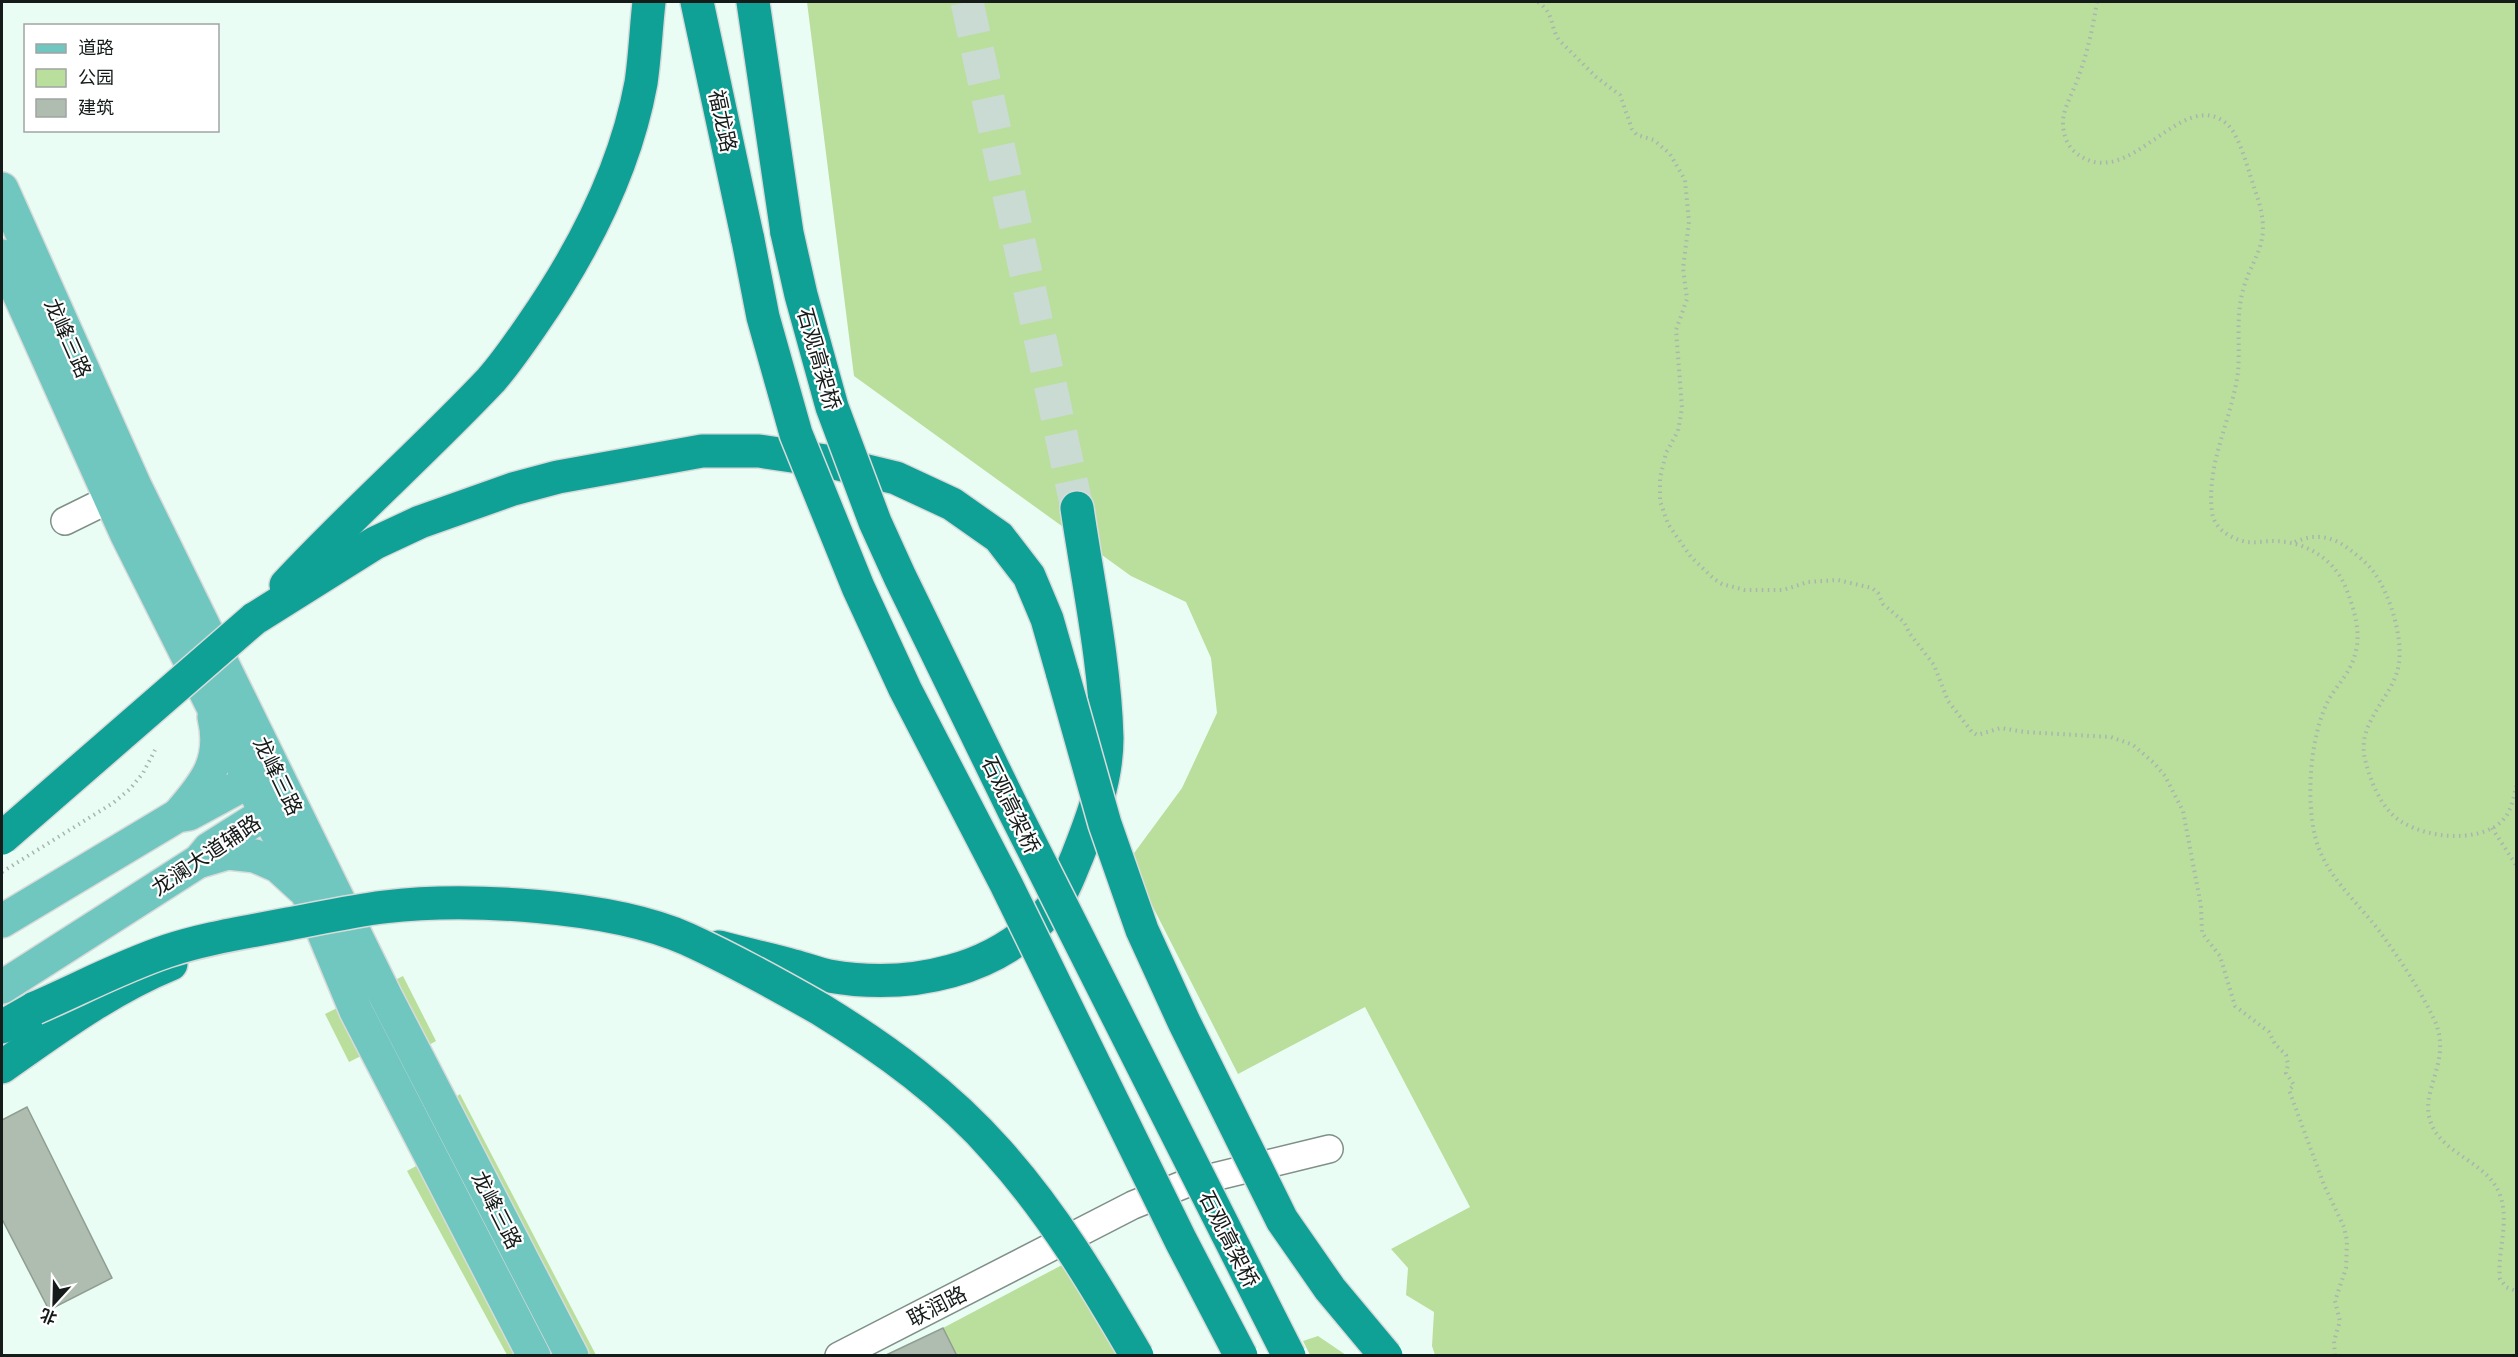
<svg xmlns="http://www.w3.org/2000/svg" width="2518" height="1357" font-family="'PT Sans Narrow','Noto Sans SC',sans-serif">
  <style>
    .green { fill: #bade9b }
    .building { fill: #afbdb1; stroke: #909d91; stroke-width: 1.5 }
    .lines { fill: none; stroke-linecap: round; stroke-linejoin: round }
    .highway-tunnel { stroke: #cadbd4; stroke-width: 33; stroke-dasharray: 33 16; stroke-linecap: butt }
    .minor-casing { stroke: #7f9088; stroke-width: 30 }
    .major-casing { stroke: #d9dbda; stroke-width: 36 }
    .highway-casing { stroke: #d9dbda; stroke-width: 36 }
    .path { stroke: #a7b6b0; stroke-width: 4; stroke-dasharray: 1.5 4.5; stroke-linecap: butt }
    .minor { stroke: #fff; stroke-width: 27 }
    .major { stroke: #70c7c0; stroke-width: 33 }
    .highway { stroke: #10a196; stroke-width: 33 }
    .highway-bridge-casing { stroke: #d9dbda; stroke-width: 36; stroke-linecap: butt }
    .highway-bridge { stroke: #10a196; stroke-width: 33 }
    .labels { text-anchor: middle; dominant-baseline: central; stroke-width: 4.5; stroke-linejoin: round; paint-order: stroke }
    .street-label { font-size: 21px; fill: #141b18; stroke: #fff }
  </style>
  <rect width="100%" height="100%" fill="#eafdf5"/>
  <!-- green -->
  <g class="green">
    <polygon points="807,2 2516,2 2516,1355 1435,1355 1432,1346 1434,1312 1406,1295 1408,1268 1391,1249 1470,1207 1365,1007 1238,1074 1129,860 1182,788 1217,713 1211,658 1186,602 1131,576 854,376"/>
    <polygon points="403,976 436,1041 429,1045 395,980"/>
    <polygon points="337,1008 361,1056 349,1062 325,1014"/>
    <polygon points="460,1094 596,1355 590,1355 456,1097"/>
    <polygon points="418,1165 517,1355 507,1355 407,1171"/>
    <polygon points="1062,1265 1117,1355 956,1355 943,1328"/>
    <polygon points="1318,1336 1346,1355 1310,1355 1303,1341"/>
  </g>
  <!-- building -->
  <g class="building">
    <polygon points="27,1107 112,1278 49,1310 2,1219 2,1120"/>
    <polygon points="943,1328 957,1356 884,1356"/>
  </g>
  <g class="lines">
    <!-- highway-tunnel -->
    <polyline class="highway-tunnel" points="967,2 1077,508"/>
    <defs>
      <g id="minor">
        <polyline points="65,521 128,490"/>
        <polyline points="839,1356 1133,1205 1185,1184 1329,1149"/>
      </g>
      <g id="major">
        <polyline points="2,189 135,486 386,997 572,1356"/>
        <polyline points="2,256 126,533 266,813 296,866 356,1011 534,1356"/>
        <path d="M180,813C207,782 224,760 214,717"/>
        <polyline points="201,861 228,853 255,856 278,866 302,888"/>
        <polyline points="2,921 177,816 189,814 250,781 271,783"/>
        <polyline points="2,987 199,861 209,849 266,813 276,793"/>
      </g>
      <g id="highway">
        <polyline points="697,2 748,240"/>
        <polyline points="753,2 787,233"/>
        <path d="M286,585C352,514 425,450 491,380C506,363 519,344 532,325C582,253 625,170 641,83C645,56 646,28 649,2"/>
        <polyline points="254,619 375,543 420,522 513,489 558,477 702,451 759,451 826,461 896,478 952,504 999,537 1029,576 1047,619 1063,675"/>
        <path d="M719,947C744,954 770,959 794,966C806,969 818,974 829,976C909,990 1000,972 1053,906C1064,892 1070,873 1077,857C1092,819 1107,780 1107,738C1105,663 1088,583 1077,508"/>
        <polyline points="2,1027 35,1008"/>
        <path d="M2,1067C56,1029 110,989 171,964"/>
      </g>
    </defs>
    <!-- minor casing -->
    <use href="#minor" class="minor-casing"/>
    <!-- major casing -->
    <use href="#major" class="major-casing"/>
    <!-- highway casing -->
    <use href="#highway" class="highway-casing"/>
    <!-- path -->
    <g class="path">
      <path d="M1538,2C1555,14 1549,25 1559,40L1596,77L1620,95L1632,129L1637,135L1654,140L1670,154L1685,180L1689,222L1683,268L1687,299L1676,330L1682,408L1678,431L1666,453L1660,478V501L1668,524L1691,557L1714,579L1722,584L1745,590H1783L1808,582L1838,580L1872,588L1878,593L1883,604L1904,622L1910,634L1934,665L1948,701L1972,732L1977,735L2001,728L2024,732L2111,737L2133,745L2154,763L2165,776L2183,811L2201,906L2202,933L2220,956L2235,1006L2269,1032L2275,1044L2286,1055L2288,1064L2286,1073L2294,1085L2289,1090L2324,1185L2344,1227L2347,1241L2346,1268L2335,1301L2340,1321L2334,1341L2335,1356"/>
      <path d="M2097,2C2093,26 2088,51 2079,75C2075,88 2067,101 2064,114C2061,127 2065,144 2075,152C2128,197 2181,84 2227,124C2241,137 2249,174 2256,193C2276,251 2247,255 2240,305C2237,327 2240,350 2238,372C2232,419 2206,463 2212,512C2214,529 2232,540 2248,542C2256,543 2265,541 2273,541C2304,541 2334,558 2346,588C2358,620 2365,645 2345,676C2339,685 2331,694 2327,703C2310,739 2306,798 2315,836C2324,875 2357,901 2380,932C2399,958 2419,988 2433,1017C2455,1061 2418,1089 2431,1123C2443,1155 2488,1162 2500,1195C2510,1222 2497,1251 2500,1279L2506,1287L2516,1291"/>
      <path d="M2295,542C2315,533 2332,536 2349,549C2357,555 2367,563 2373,571C2391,595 2407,647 2396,675C2385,705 2355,727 2366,763C2370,779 2378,799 2390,812C2412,838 2479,846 2503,820C2511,811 2514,798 2516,786"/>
      <polyline points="2492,828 2516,865"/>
      <polyline points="2,872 113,803 130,789 143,773 155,750"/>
    </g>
    <!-- minor -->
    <use href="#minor" class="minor"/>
    <!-- major -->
    <use href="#major" class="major"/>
    <!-- highway -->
    <use href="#highway" class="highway"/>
    <defs>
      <g id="highway-bridge">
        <polyline points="787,233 801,295 832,407 875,522 900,577 1014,811 1289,1356"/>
        <polyline points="748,240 763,317 796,434 858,587 905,689 1006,884 1181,1241 1241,1356"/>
        <polyline points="1063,675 1105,824 1142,930 1184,1022 1282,1220 1330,1289 1386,1356"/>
        <polyline points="2,838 254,619"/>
        <path d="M35,1008C79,989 122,966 167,951C206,938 248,932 288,924C320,918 352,911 384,907C467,897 611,905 687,939C731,959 778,985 820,1009C885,1049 947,1094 997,1151C1053,1213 1095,1284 1137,1356"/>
      </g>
    </defs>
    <!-- highway-bridge casing -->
    <use href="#highway-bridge" class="highway-bridge-casing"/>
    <!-- highway-bridge -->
    <use href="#highway-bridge" class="highway-bridge"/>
  </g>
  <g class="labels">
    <!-- street labels -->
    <g class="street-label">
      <text transform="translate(723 121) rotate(78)">福龙路</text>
      <text transform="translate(68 338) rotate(66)">龙峰三路</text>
      <text transform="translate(819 359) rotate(74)">石观高架桥</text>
      <text transform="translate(278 776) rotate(64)">龙峰三路</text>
      <text transform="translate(1011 805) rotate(64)">石观高架桥</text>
      <text transform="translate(206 855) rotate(-34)">龙澜大道辅路</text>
      <text transform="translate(497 1210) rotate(63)">龙峰三路</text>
      <text transform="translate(1229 1239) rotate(63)">石观高架桥</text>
      <text transform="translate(937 1306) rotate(-27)">联润路</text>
    </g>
  </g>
  <!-- border -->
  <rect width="2518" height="1357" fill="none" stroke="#141b18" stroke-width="6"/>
  <!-- legend -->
  <rect x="24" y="24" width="195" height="108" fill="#ffffff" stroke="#a1a4a3" stroke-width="1.5"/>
  <rect x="36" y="44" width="30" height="9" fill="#70c7c0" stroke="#a1a4a3" stroke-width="1.5"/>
  <text x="78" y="54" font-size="18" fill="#141b18">道路</text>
  <rect x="36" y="69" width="30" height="18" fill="#bade9b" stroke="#a1a4a3" stroke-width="1.5"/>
  <text x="78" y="84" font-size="18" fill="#141b18">公园</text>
  <rect x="36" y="99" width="30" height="18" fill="#afbdb1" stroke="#a1a4a3" stroke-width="1.5"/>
  <text x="78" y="114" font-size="18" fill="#141b18">建筑</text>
  <!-- north arrow -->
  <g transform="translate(54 1303) rotate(202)" stroke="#ffffff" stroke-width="4.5" paint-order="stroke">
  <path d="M0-4.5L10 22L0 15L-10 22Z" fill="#141b18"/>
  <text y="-9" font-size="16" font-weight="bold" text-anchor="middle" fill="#141b18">北</text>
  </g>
</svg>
